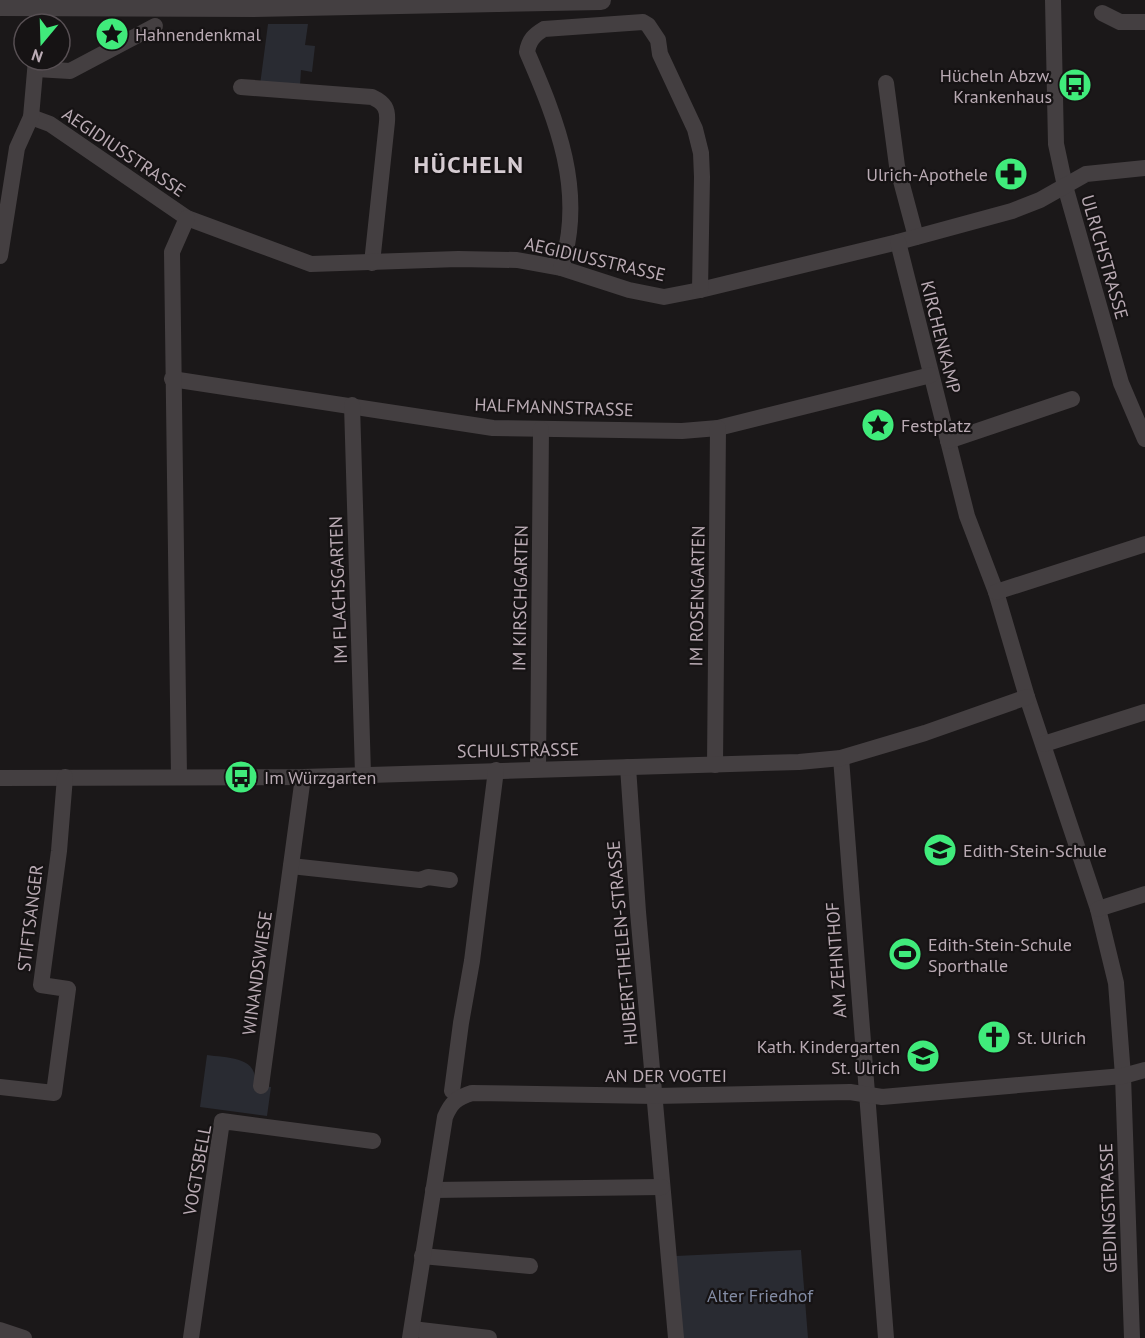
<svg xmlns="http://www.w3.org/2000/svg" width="1145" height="1338" font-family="'PT Sans',sans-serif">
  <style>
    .green { fill: #292b32 }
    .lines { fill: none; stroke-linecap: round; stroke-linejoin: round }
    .minor { stroke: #443f41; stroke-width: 16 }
    .tertiary { stroke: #443f41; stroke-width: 20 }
    .labels { text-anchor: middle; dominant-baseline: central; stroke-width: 4.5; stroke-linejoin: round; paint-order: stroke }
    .poi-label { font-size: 18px; fill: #baabb4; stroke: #161314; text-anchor: start }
    .street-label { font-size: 18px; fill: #baabb4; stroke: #161314 }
    .park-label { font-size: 18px; fill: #838ca4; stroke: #161314 }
    .district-label { font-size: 24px; font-weight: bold; letter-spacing: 1.5px; fill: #d6ccd2; stroke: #161314 }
  </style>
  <rect width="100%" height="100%" fill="#1b1819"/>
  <!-- green -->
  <g class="green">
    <polygon points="268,24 308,24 305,45 315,46 312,72 301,70 300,85 260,85"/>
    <path d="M207,1055C227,1058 259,1056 255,1085L271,1087L267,1116L200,1107Z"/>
    <polygon points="801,1250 808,1338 683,1338 676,1256"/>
  </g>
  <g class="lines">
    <!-- minor -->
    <g class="minor">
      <polyline points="1053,0 1056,144 1065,186 1121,383 1145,439"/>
      <polyline points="1102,13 1120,22 1145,22"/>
      <polyline points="37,24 38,6"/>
      <polyline points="36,69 70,71 155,26"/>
      <polyline points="886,83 897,166 916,237"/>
      <path d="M241,87L372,97C385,103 388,109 387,122L372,263"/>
      <polyline points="31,117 50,124 187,218 311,264 458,259 517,260 561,268 629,290 664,297 700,290 898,242 1012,211 1040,200 1086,174 1145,168"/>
      <polyline points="898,242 967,516 996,592 1027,697 1098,909 1116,983 1123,1076 1132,1338"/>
      <polyline points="0,256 17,148 31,117 36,60"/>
      <path d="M561,268C586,192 557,121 527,52C529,40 534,35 544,29L643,22L648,25L658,40L660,54L695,129L701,153L702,177L700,290"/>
      <polyline points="172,379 493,428 682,431 718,428 931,375"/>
      <polyline points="352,405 363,774"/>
      <polyline points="948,441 1072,399"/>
      <polyline points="996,592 1145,544"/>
      <polyline points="1044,744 1145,712"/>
      <polyline points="841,758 886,1338"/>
      <polyline points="715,765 718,428"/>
      <polyline points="628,767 638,912 676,1338"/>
      <polyline points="538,769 541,429"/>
      <polyline points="179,777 172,252 187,218"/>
      <polyline points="0,778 303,777 799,762 841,758 925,733 1027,697"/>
      <polyline points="291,866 420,880 428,877 450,880"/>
      <polyline points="1098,909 1145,894"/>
      <polyline points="261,1086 303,777"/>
      <polyline points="0,1087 54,1093 68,989 41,985 59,851 65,777"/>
      <polyline points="452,1091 461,1023 472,961 496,770"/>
      <polyline points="433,1190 662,1187"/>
      <polyline points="422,1256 530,1266"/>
      <polyline points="412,1329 489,1338"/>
      <polyline points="0,1330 24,1338"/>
      <polyline points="191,1338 222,1121 373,1141"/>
      <path d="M410,1338L445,1117C451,1103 456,1098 472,1093L655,1096L850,1092L882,1097L1123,1076L1145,1070"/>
    </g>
    <!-- tertiary -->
    <polyline class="tertiary" points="0,6 253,7 601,0"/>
  </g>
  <!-- icons -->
  <defs>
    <symbol id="sight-disc" viewBox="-11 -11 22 22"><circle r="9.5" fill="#40eb7b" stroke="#161314"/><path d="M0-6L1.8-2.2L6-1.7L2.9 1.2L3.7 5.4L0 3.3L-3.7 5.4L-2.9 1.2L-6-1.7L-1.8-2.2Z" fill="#111"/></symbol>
    <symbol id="bus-disc" viewBox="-11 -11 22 22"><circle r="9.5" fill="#40eb7b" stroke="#161314"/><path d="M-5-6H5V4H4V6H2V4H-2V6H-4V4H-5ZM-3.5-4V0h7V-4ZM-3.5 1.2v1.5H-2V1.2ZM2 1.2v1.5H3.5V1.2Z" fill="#111"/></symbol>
    <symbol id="pharmacy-disc" viewBox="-11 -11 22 22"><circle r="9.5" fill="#40eb7b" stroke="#161314"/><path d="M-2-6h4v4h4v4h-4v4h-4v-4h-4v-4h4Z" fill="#111"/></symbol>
    <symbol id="school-disc" viewBox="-11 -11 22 22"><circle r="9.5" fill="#40eb7b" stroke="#161314"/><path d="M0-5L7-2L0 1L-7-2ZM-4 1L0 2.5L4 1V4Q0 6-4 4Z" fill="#111"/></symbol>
    <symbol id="stadium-disc" viewBox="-11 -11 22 22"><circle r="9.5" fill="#40eb7b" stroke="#161314"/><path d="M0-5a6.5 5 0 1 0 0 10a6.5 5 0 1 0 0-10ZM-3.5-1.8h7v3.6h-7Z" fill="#111"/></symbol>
    <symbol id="church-disc" viewBox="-11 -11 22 22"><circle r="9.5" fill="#40eb7b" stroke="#161314"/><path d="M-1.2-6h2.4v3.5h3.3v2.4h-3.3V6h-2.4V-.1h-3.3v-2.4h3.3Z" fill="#111"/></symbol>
  </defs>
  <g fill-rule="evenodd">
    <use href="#sight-disc" x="93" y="15" width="38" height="38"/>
    <use href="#bus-disc" x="1056" y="66" width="38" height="38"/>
    <use href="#pharmacy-disc" x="992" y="155" width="38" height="38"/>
    <use href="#sight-disc" x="859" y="406" width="38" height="38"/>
    <use href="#bus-disc" x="222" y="758" width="38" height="38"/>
    <use href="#school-disc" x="921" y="831" width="38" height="38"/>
    <use href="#stadium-disc" x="886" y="935" width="38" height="38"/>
    <use href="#church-disc" x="975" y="1018" width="38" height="38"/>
    <use href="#school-disc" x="904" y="1037" width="38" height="38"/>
  </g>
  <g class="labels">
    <!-- poi labels -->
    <g class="poi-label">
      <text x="135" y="34">Hahnendenkmal</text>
      <text x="1052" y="75" text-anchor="end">Hücheln Abzw.<tspan x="1052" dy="21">Krankenhaus</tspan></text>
      <text x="988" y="174" text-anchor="end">Ulrich-Apothele</text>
      <text x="901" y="425">Festplatz</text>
      <text x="264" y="777">Im Würzgarten</text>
      <text x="963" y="850">Edith-Stein-Schule</text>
      <text x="928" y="944">Edith-Stein-Schule<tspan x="928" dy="21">Sporthalle</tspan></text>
      <text x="1017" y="1037">St. Ulrich</text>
      <text x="900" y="1046" text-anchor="end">Kath. Kindergarten<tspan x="900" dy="21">St. Ulrich</tspan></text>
    </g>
    <!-- street labels -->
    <g class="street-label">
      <text transform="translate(124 152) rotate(34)">AEGIDIUSSTRASSE</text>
      <text transform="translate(1105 257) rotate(74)">ULRICHSTRASSE</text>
      <text transform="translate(595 259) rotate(13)">AEGIDIUSSTRASSE</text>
      <text transform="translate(941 337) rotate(76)">KIRCHENKAMP</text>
      <text transform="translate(554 407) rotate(2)">HALFMANNSTRASSE</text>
      <text transform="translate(338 590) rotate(-92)">IM FLACHSGARTEN</text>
      <text transform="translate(697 596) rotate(-89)">IM ROSENGARTEN</text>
      <text transform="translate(520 598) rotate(-89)">IM KIRSCHGARTEN</text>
      <text transform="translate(518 750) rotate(-1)">SCHULSTRASSE</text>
      <text transform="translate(30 918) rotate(-83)">STIFTSANGER</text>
      <text transform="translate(622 943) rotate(-95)">HUBERT-THELEN-STRASSE</text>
      <text transform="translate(836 960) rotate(-94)">AM ZEHNTHOF</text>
      <text transform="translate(257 973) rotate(-82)">WINANDSWIESE</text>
      <text x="666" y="1075">AN DER VOGTEI</text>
      <text transform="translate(197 1170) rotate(-80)">VOGTSBELL</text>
      <text transform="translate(1108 1208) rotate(-92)">GEDINGSTRASSE</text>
    </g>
    <!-- park labels -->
    <g class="park-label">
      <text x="760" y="1295">Alter Friedhof</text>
    </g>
    <!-- district labels -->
    <g class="district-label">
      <text x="469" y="164">HÜCHELN</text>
    </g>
  </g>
  <!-- north arrow -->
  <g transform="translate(42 42) rotate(199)"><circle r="28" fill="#161314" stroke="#585054" stroke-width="1.5"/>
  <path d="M0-4.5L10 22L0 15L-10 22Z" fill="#40eb7b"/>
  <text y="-9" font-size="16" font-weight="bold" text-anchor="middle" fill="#baabb4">N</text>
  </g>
</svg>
